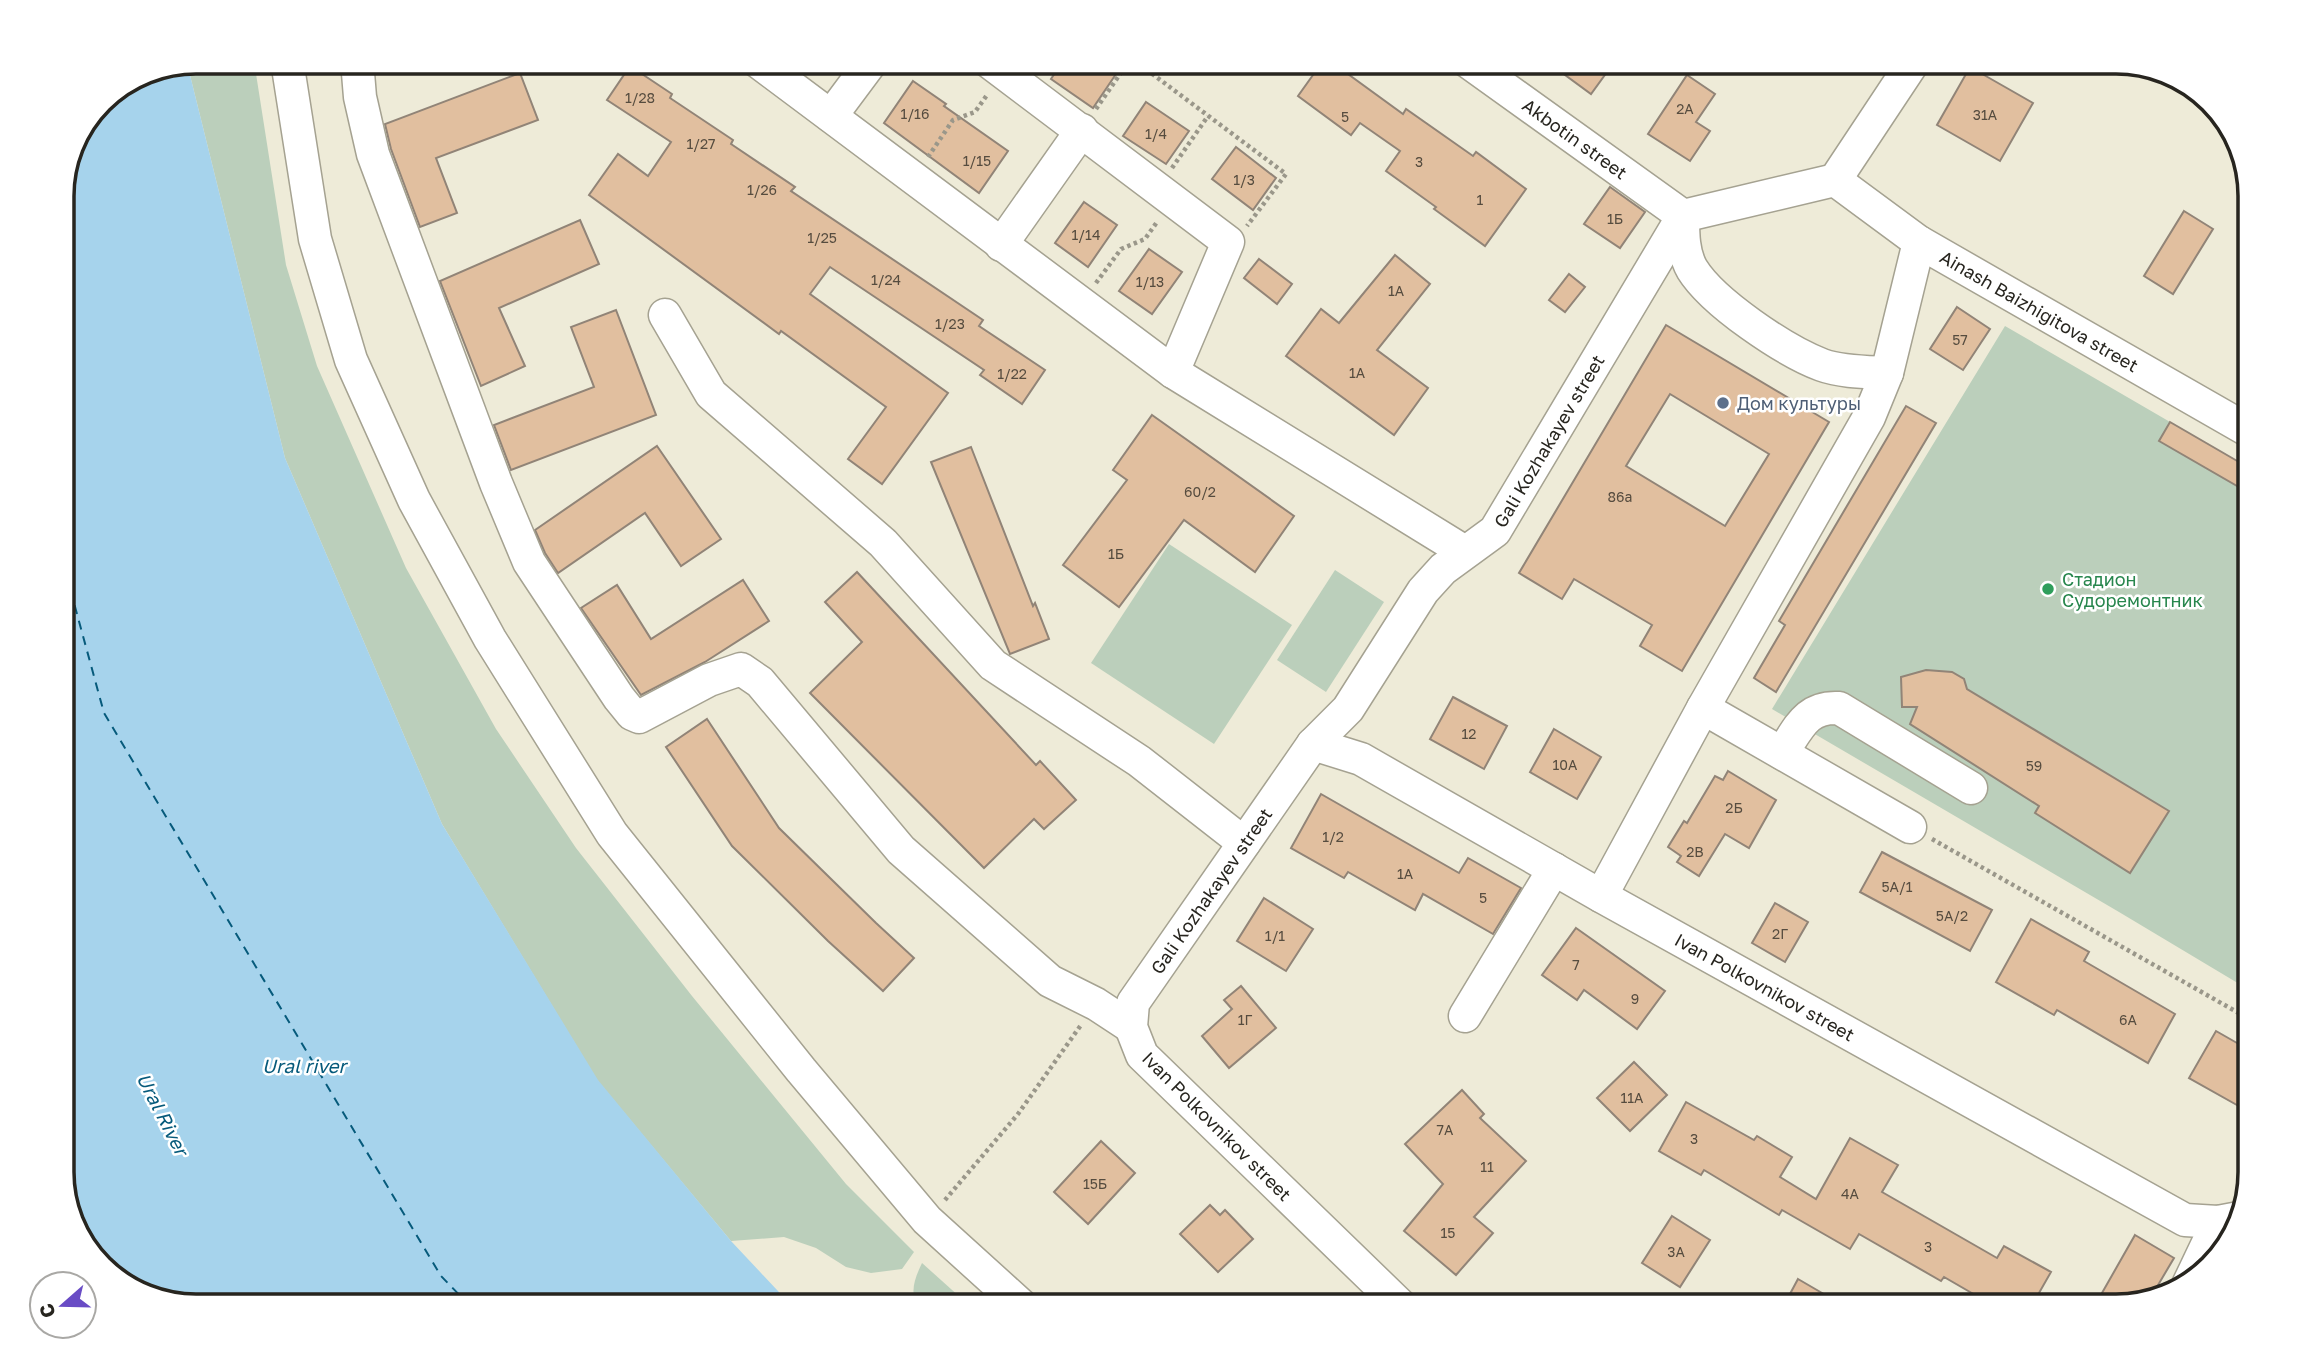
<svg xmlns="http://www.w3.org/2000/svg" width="2312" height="1368" font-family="'Golos Text',sans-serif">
  <rect width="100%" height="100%" fill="#eeebd8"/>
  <g fill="#bbcfbb">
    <path d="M196,61H254L286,265L317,366L406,568L496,729L576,848L692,996L846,1184L914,1252L902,1269L871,1273L846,1267L816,1248L784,1237L731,1241L597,1080L442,824L285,458L187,63Z"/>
    <path d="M2005,326L2251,469V991L2119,912L1772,709Z"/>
    <path d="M1169,544L1292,625L1214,744L1091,663Z"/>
    <path d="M1335,570L1384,602L1326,692L1277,660Z"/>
    <path d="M922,1263L971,1307H918C909,1292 915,1278 922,1263Z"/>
  </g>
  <path fill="#a6d3ec" d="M187,63L285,458L442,824L598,1080L731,1241L793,1307H196L128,1289L79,1240L62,1181V187L101,100L145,71Z"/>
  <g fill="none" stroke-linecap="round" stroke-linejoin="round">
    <path stroke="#065a7b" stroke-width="2" stroke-dasharray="9 7" stroke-linecap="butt" d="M62,559L104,713L441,1276L471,1307"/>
  </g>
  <g fill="#e1bf9f" stroke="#918477" stroke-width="2" fill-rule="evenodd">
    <path d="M1063,61H1097L1116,74L1093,108L1051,79Z"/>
    <path d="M1323,61H1330L1403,114L1406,109L1473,156L1476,152L1526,189L1485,246L1434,209L1436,207L1386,171L1400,151L1360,123L1351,135L1298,96Z"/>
    <path d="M1546,61H1615L1591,94Z"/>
    <path d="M630,66L672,94L670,98L733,140L731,144L795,187L791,191L983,320L979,326L1045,370L1022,404L980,375L984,370L830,267L810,294L948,393L882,484L848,459L886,407L781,331L779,334L589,195L618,154L648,176L671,142L607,100Z"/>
    <path d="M1970,67L2033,103L2000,161L1937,125Z"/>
    <path d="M520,73L538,120L436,158L457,213L420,227L391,149L385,124Z"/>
    <path d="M1687,75L1715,94L1696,122L1710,131L1690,161L1648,134Z"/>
    <path d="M913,81L946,104L944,106L1008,151L979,193L884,123Z"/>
    <path d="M1146,102L1189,131L1166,164L1123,136Z"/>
    <path d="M1236,147L1276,178L1253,210L1212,179Z"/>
    <path d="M1610,187L1645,212L1620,248L1584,224Z"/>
    <path d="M1084,202L1117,225L1088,267L1055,243Z"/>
    <path d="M2184,211L2213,229L2173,294L2144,276Z"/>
    <path d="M580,220L599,264L499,308L525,366L481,386L440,281Z"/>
    <path d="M1149,249L1182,272L1152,314L1119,291Z"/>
    <path d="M1395,255L1430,284L1377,350L1428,388L1394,435L1286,356L1321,309L1339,323Z"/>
    <path d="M1259,259L1292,284L1277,304L1244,278Z"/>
    <path d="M1569,274L1585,287L1565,312L1549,300Z"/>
    <path d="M1957,307L1990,329L1963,370L1930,349Z"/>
    <path d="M616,310L656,415L511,470L494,425L594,387L571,327Z"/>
    <path d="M1666,325L1829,422L1682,671L1640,646L1652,625L1574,579L1562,599L1519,573ZM1670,394L1769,454L1725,526L1626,466Z"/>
    <path d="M1906,406L1936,423L1776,692L1754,678L1785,625L1779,621Z"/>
    <path d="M1152,415L1294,516L1255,572L1184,520L1119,607L1063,565L1127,480L1113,470Z"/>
    <path d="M2170,422L2251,469V494L2159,441Z"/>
    <path d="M657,446L721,539L681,566L645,513L558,573L545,553L535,530Z"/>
    <path d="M971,447L1033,606L1035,603L1049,639L1010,654L931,462Z"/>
    <path d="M857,572L1036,765L1040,761L1076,800L1044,829L1034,819L984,868L810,693L862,642L825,602Z"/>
    <path d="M743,580L769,621L705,662L641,695L581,608L617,585L651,639Z"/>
    <path d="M1926,670L1952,672L1964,679L1967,689L2169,811L2130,873L2035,813L2039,806L1910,724L1917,707H1902L1901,677Z"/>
    <path d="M1453,697L1507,726L1484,769L1430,739Z"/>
    <path d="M707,719L779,828L876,923L914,958L883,991L828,941L732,846L666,747Z"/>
    <path d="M1554,729L1601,757L1577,799L1530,772Z"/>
    <path d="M1728,771L1776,800L1749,848L1725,834L1699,876L1677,862L1681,856L1668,847L1684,821L1687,823L1715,776L1723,780Z"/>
    <path d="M1321,794L1459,873L1468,858L1521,888L1493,934L1423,894L1415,910L1348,872L1344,878L1291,848Z"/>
    <path d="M1882,852L1992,910L1970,951L1860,892Z"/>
    <path d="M1264,898L1313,929L1286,971L1237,941Z"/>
    <path d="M1775,903L1808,922L1785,962L1752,943Z"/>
    <path d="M2031,919L2089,952L2084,961L2175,1014L2148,1063L2057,1010L2054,1015L1996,982Z"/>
    <path d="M1576,928L1665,991L1637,1029L1584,990L1577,1000L1542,975Z"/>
    <path d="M1241,986L1276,1028L1229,1068L1202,1036L1232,1009L1224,1000Z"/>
    <path d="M2216,1031L2251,1051V1097L2244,1109L2189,1078Z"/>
    <path d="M1634,1062L1667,1095L1630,1131L1597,1098Z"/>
    <path d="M1462,1090L1484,1114L1480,1118L1526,1161L1474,1217L1493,1233L1456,1275L1404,1231L1443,1184L1405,1144Z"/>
    <path d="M1686,1102L1754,1140L1757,1136L1792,1157L1780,1177L1816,1199L1850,1138L1898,1165L1882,1192L1997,1258L2004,1246L2051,1272L2031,1307H1996L1944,1277L1941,1281L1859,1234L1850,1249L1782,1210L1779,1215L1704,1170L1701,1175L1659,1151Z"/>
    <path d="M1101,1141L1135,1173L1088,1224L1054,1192Z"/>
    <path d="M1210,1205L1220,1215L1225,1210L1253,1239L1218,1272L1180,1234Z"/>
    <path d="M1672,1216L1710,1240L1680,1287L1642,1263Z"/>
    <path d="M2135,1235L2174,1258L2151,1297L2117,1307H2094Z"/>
    <path d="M1798,1279L1846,1307H1783Z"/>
  </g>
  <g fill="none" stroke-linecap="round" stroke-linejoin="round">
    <g stroke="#a5a291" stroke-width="35">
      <g id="minor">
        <path d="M287,61L315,239L351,360L414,500L490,639L612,834L801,1070L927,1220L1023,1307"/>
        <path d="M357,61L360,97L373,154L496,483L529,562L619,698L632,714L639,717L709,680L741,669L760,682L901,850L1050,981L1096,1004L1131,1027"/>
        <path d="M757,61L1173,372L1465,552"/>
        <path d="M988,61L1228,242L1173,372"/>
        <path id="s1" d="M1467,61L1683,216C1683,234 1683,253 1692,269C1713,303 1785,351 1822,365C1841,372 1867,372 1887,373"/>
        <path d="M831,116L872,61"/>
        <path id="s2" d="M1835,180L1919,242L2251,432"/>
        <path d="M1001,245L1082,130"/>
        <path d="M665,315L711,394L883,543L993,665L1139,761L1244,843"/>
        <path d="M1703,708L1910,827"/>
        <path id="s3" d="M1313,744L1361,759L1601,896L2185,1220L2218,1222L2239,1218"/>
        <path d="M1782,753C1799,728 1806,706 1839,708L1971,788"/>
        <path d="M1601,896L1703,708L1869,417L1887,373L1919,242"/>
        <path d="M1465,1016L1554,869"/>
        <path d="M2188,1285L2218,1222"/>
        <path id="s4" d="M1402,1307L1142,1055L1131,1027L1133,1003L1313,744L1348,709L1423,591L1443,569L1495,531L1683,216L1835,180L1914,61"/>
      </g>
    </g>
    <g stroke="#9a978a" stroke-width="4.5" stroke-dasharray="3.5 3.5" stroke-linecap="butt">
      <path d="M1135,61L1286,174L1247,226"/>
      <path d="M1096,109L1129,61"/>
      <path d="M928,157L953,120L975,112L987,95"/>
      <path d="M1172,168L1208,116"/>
      <path d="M1096,283L1121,249L1145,239L1157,222"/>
      <path d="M1932,839L2251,1020"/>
      <path d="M945,1200L1018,1114L1081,1025"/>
    </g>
    <use href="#minor" stroke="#fff" stroke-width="32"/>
  </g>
  <circle fill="#5c6f8a" stroke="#fff" stroke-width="2.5" cx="1723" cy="403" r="7"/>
  <circle fill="#2e9e5b" stroke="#fff" stroke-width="2.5" cx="2048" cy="589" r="7"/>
  <g text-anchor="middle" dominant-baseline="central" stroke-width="5" stroke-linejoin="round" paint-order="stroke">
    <g font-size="14" fill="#564c3f">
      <text x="640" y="97">1/28</text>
      <text x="1685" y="108">2А</text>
      <text x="915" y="113">1/16</text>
      <text x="1985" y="114">31А</text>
      <text x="1345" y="116">5</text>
      <text x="1156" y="133">1/4</text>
      <text x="701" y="143">1/27</text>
      <text x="977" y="160">1/15</text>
      <text x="1419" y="161">3</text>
      <text x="1244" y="179">1/3</text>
      <text x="762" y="189">1/26</text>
      <text x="1480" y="199">1</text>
      <text x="1615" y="218">1Б</text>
      <text x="1086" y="234">1/14</text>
      <text x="822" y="237">1/25</text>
      <text x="886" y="279">1/24</text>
      <text x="1150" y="281">1/13</text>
      <text x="1396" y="290">1А</text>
      <text x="950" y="323">1/23</text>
      <text x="1960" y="339">57</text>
      <text x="1357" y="372">1А</text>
      <text x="1012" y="373">1/22</text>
      <text x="1200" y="491">60/2</text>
      <text x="1620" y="496">86а</text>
      <text x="1116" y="553">1Б</text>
      <text x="1469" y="733">12</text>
      <text x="1565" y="764">10А</text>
      <text x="2034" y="765">59</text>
      <text x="1734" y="807">2Б</text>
      <text x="1333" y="836">1/2</text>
      <text x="1695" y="851">2В</text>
      <text x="1405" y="873">1А</text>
      <text x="1897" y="886">5А/1</text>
      <text x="1483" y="897">5</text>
      <text x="1952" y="915">5А/2</text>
      <text x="1780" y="933">2Г</text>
      <text x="1275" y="935">1/1</text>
      <text x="1576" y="964">7</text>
      <text x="1635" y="998">9</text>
      <text x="1245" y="1019">1Г</text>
      <text x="2128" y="1019">6А</text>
      <text x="1632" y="1097">11А</text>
      <text x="1445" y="1129">7А</text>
      <text x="1694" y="1138">3</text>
      <text x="1487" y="1166">11</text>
      <text x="1095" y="1183">15Б</text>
      <text x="1850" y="1193">4А</text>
      <text x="1448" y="1232">15</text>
      <text x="1928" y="1246">3</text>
      <text x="1676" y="1251">3А</text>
    </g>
    <g font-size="18" fill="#27251f" stroke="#fff">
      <text stroke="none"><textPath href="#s1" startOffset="133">Akbotin street</textPath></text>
      <text stroke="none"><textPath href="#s2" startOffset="243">Ainash Baizhigitova street</textPath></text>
      <text stroke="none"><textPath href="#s4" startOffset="1120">Gali Kozhakayev street</textPath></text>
      <text stroke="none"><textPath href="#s4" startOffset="553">Gali Kozhakayev street</textPath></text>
      <text stroke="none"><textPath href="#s3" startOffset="514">Ivan Polkovnikov street</textPath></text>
      <text transform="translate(1217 1126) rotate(45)">Ivan Polkovnikov street</text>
    </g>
    <g font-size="18" fill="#4e5e75" stroke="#fff" text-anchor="start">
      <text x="1737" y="403">Дом культуры</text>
    </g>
    <g font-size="18" fill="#27864d" stroke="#fff" text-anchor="start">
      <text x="2062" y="579">Стадион<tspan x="2062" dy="21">Судоремонтник</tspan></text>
    </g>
    <g font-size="19" font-style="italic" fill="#065a7b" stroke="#fff">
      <text x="304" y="1065">Ural river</text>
      <text transform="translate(163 1114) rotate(63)">Ural River</text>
    </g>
  </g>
  <path d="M0 0H2312V1368H0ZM196 74H2116A122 122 0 0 1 2238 196V1172A122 122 0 0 1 2116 1294H196A122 122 0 0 1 74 1172V196A122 122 0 0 1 196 74Z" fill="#fff" fill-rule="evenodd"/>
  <path fill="none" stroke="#27251f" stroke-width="3.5" d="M196 74H2116A122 122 0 0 1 2238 196V1172A122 122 0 0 1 2116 1294H196A122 122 0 0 1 74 1172V196A122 122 0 0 1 196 74Z"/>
  <g transform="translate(63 1305) rotate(250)"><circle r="33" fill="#ffffff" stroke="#a9a8a5" stroke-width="2"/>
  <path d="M0-5L12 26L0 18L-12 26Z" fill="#694cc5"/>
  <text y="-10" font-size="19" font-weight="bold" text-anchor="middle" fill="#27251f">С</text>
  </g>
</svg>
